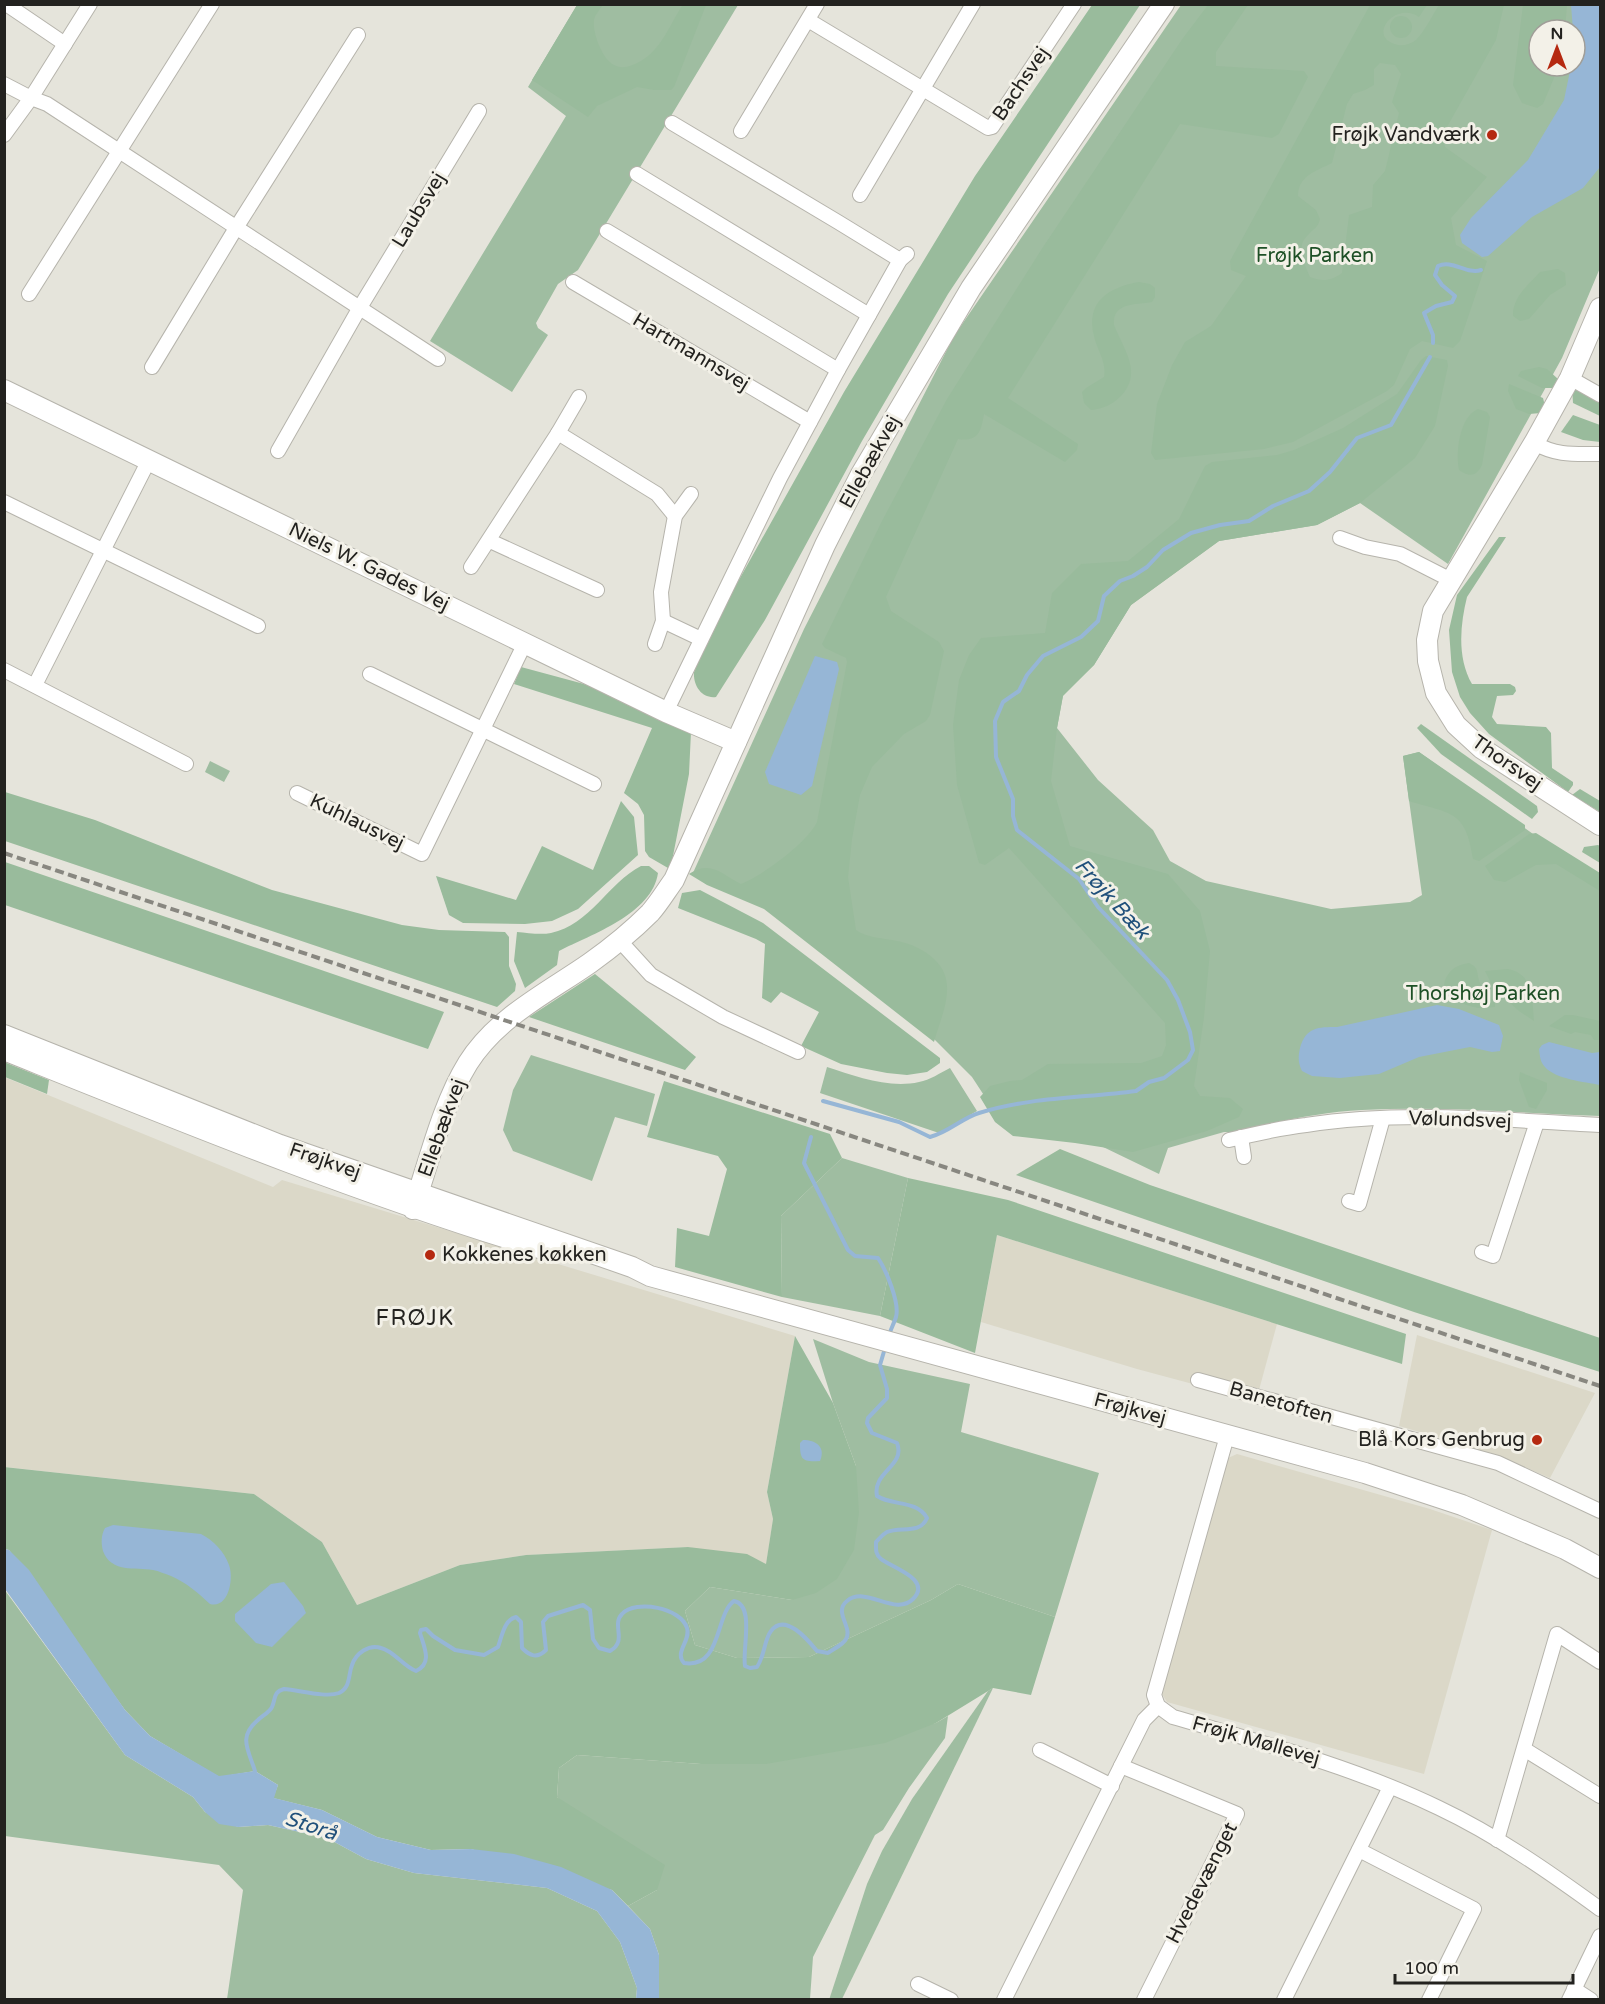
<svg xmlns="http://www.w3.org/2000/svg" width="1605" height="2004" font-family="'Varela Round',sans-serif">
  <rect width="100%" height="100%" fill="#e5e4db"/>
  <g fill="#dbd8c8">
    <path d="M4,1077L273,1187L282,1180L795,1336L767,1492L773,1519L766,1565L688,1547L526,1555L460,1565L357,1605L322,1542L254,1494L5,1467Z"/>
    <path d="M997,1235L1277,1324L1256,1401L1137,1369L981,1322Z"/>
    <path d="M1417,1335L1595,1393L1550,1478L1508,1460L1464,1445L1399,1426Z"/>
    <path d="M1237,1454L1430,1509L1492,1530L1424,1774L1167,1702L1162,1694L1228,1458Z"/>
  </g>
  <g fill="#9fbda1" fill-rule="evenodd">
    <path d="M577,5H738L578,270L558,284L536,323L538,328L548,335L512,392L430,341L566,116L528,87Z"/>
    <path d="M1181,5H1600V268L1562,358L1448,564L1360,503L1317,525L1219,541L1131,605L1094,665L1063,695L1057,728L1098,780L1153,830L1170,861L1206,881L1331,909L1410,902L1422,895L1403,756L1419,752L1554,849L1600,878V1116C1521,1113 1442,1106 1362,1110C1319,1112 1277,1122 1235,1132H1224L1168,1148L1159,1174L1099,1145L1004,1126L972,1077L926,1031L767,907L692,875L804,629L954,336ZM1539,30H1575V66H1539Z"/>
    <path d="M210,761L230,771L224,782L205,772Z"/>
    <path d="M531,1055L655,1094L647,1126L615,1117L592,1181L513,1151L503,1130L513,1090Z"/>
    <path d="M827,1067C855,1076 889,1089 919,1082C930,1080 940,1073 950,1068L977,1111L939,1133L820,1093Z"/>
    <path d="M842,1158L908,1178L880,1316L782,1297L781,1216Z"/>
    <path d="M813,1339L869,1362L970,1384L961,1432L1099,1473L1055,1617L958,1584L931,1600L809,1657L737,1658L695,1645L685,1611L710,1587L792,1600L856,1466L833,1403Z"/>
    <path d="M4,1589L125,1755L193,1797L205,1812L238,1827L268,1825L327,1838L366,1859L414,1873L547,1888L597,1911L620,1942L637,1988L636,1999H227L243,1890L219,1865L5,1836Z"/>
    <path d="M993,1688L842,1999L829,2000L867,1884L882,1851L912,1799L988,1691Z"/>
    <path d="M948,1716L945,1738L909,1788L883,1830L875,1835L813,1957L810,1999H659V1955L650,1929L628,1906L657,1890L557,1797L559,1768L577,1755L701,1764L936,1723Z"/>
  </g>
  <g fill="#99bb9c" fill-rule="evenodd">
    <path d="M577,5H603C600,9 595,15 594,20C593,28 596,37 598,43C608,68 621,74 644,59C663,46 670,24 682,6L685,5H706L674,87L671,90H654L637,87L597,106L588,117L532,80Z"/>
    <path d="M1092,5H1140L948,294L862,441L765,620L716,697C702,699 693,686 694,672L716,621L844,392L975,176Z"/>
    <path d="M1208,5H1248L1216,52V66L1304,71L1308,77L1279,134L1272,138L1180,124L1008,398L1078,444L1077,450L1065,462L984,414C981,432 978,442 958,439L886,597L891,611L939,642L944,651L930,715L926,721L904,734L872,767L860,795L852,839L848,877L856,930C867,938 884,938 897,941C910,943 925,950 934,959C959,982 942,1013 934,1042L764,909L707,885L689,874C711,860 720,873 741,884C763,875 807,843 817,822L847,662L846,658L825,648L822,644L882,521L947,399L1043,247L1183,38Z"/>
    <path d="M1370,5H1427L1419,17C1395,0 1365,38 1398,45C1404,46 1411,44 1416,40C1425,31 1432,16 1439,5H1504L1496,40L1443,134L1445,147L1487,177L1451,218L1456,245L1487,261L1460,341L1453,348L1422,341L1410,349L1394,385L1387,391L1293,442L1264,449L1155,460L1151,453L1157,404L1172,365L1185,342L1211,326L1246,276L1231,270L1230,261ZM1380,63L1395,65L1401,74L1392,102L1399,113L1385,171L1373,185L1372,207L1349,215L1342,273C1331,281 1323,282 1310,277C1304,263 1295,247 1308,235C1314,228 1318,228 1320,219L1316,210L1298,196C1298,176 1316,171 1332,163L1347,104L1353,94L1365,90L1374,85V69Z"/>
    <path d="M1523,5H1567L1565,30H1539V66H1559L1543,104L1537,108L1522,103L1513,85Z"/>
    <circle cx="1401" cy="27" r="11"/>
    <path d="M1558,269L1565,273L1566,285L1550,295L1529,319L1520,321L1513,316C1512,298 1528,285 1540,272Z"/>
    <path d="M1139,282L1150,284L1155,288V297L1152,302C1136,305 1112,302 1114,325C1124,350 1143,373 1121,396C1113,404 1103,409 1091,410L1084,403L1082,392L1086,388L1104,377C1107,362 1097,350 1094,336C1085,301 1110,287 1139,282Z"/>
    <path d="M1426,356L1447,360L1448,366L1435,426L1415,458L1360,503L1317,525L1219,541L1131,605L1094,665L1063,696L1057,728L1051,781L1070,846L1168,874L1200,911L1210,951L1204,1017L1194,1086L1200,1096L1230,1098L1243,1109L1239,1117L1207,1131L1133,1152L1075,1143L1013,1136L995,1122L980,1097L990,1086L1010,1081L1022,1080L1048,1064L1141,1063L1162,1056L1166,1045L1165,1023L1009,848L985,865L979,863L957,785L953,725L959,680L969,655L981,638L1045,633L1052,593L1081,564L1128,561L1179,519L1205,466L1212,462L1277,455L1294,450L1343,428L1397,394L1421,360Z"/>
    <path d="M1539,367L1547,369L1558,379L1554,388H1542L1518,376L1521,371Z"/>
    <path d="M1509,384L1543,398L1545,406L1541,413L1529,414L1516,409L1508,391Z"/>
    <path d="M1572,388H1578L1600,399V416L1573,403Z"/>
    <path d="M1478,409L1487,412L1490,417L1482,465C1476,477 1469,477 1459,470C1455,452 1460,416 1478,409Z"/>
    <path d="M1573,415L1600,425V442L1583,440L1561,432Z"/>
    <path d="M1499,537H1506L1467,597C1460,625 1457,658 1472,684H1510L1515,687L1516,691L1513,695L1497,696L1492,717L1497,724L1546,727L1551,733L1552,768L1573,782V785L1568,792L1489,734L1470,713L1460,697L1452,672L1449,630L1457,595Z"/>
    <path d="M521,667L610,691L691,732L689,774L672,861L668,868L649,857L645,851L644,815L638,804L624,793L652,728L514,684Z"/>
    <path d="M1421,724L1537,806L1538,812L1532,819L1441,754L1417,728Z"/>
    <path d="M1419,752L1525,825V830L1479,861L1473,859C1466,810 1451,814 1409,801L1403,756Z"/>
    <path d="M1580,789L1600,801V812L1572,795Z"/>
    <path d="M5,792L95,820L272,890L402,925L439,930L505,932L509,937V966L516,984L515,991L497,1007L5,841Z"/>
    <path d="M621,801L634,817L638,855L578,909L552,921L525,924L463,923L449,915L436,876L516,900L542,846L593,870Z"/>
    <path d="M1536,833L1600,873V891L1556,864L1536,865L1505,882L1494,880L1485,866L1529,834Z"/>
    <path d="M1598,845L1600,846V863L1582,852L1584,847Z"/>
    <path d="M5,862L444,1012L428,1049L5,905Z"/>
    <path d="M641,866H649L658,873C652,914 592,934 559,951L557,965L525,988L514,961L517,932C528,933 541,935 551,933C590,925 608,883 641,866Z"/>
    <path d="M700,890L763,923L940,1058V1063L927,1072L907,1075L887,1073L841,1064L801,1046L819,1012L781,992L771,1003L762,998L765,944L756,939L678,908L682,893Z"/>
    <path d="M1469,963C1480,968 1476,973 1480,983C1483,990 1491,997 1495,1003V1007C1490,1007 1484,1009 1480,1008C1466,1007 1437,995 1446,978C1451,968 1458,965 1469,963Z"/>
    <path d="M1508,969C1534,974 1532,999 1534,1021L1519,1011L1494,989L1485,971Z"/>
    <path d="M595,974L696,1057L685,1070L529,1017Z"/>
    <path d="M1565,1015H1573L1600,1021V1040H1594L1591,1035L1575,1032L1571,1034L1549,1026Z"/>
    <path d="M4,1062L49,1080L47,1094L5,1077Z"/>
    <path d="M1520,1072L1547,1083V1090L1536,1109L1529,1107L1519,1080Z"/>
    <path d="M664,1081L830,1134L842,1158L781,1216L782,1297L675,1267L677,1228L709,1236L727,1169L718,1156L647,1137Z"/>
    <path d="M1060,1149L1150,1185L1600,1338V1372L1414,1312L1016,1175Z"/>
    <path d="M908,1178L1008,1200L1406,1334L1402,1364L997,1235L975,1353L880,1316Z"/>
    <path d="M795,1336L833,1403L856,1466L859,1512L854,1550L837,1579L816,1593L792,1600L710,1587L685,1611L695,1645L737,1658L809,1657L931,1600L958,1584L1055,1617L1031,1695L993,1688L936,1723L885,1743L766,1764H701L577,1755L559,1768L557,1797L665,1865L657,1890L628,1906L612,1890L471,1849L431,1850L377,1837L322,1810L273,1798L278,1785L255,1771L219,1777L150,1736L125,1710L9,1550L5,1549L4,1467L254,1494L322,1542L357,1605L460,1565L526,1555L688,1547L747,1554L766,1564L773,1519L767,1492Z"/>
  </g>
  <g fill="#96b6d6">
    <path d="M1571,5H1600V167L1583,188L1532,217L1488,256L1482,257L1462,243L1460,235L1471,218L1528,160L1564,100L1571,66H1575V30H1573Z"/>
    <path d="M815,656L837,662L839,669L812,786L801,795L769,784L765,772Z"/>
    <path d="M1437,1005L1459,1009L1499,1025L1503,1036L1500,1051L1492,1052L1470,1047L1419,1057L1379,1074L1340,1078L1312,1076L1302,1071C1298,1063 1298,1057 1300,1048C1306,1027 1318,1027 1337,1027Z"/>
    <path d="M1549,1042L1592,1053L1600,1052V1085C1585,1082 1555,1079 1545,1067C1540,1062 1540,1056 1539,1049L1542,1045Z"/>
    <path d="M803,1440C816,1440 826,1447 820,1461C802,1462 800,1460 800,1443Z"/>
    <path d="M113,1525L201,1534C214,1541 224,1551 229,1565C234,1578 229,1609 210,1604C197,1592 187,1583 171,1576C165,1574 159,1571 153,1570C135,1567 111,1573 103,1551C101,1543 101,1535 105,1528Z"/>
    <path d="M5,1549L9,1550L29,1570L125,1710L150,1736L219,1776L255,1771L278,1785L274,1798L322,1810L377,1837L431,1850L471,1849L514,1854L561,1867L612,1890L650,1929L659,1955V1999H636L637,1988L620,1942L597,1911L547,1888L414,1873L366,1859L327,1838L268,1825L238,1827L219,1824L205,1812L193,1797L125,1755L5,1589Z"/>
    <path d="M284,1582L303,1606L306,1613L272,1647L256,1643L235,1621V1614L271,1584Z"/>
  </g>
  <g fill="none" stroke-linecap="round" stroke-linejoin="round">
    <g stroke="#96b6d6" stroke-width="4">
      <path d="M1433,343V335L1424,313L1436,306L1452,302L1455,296L1442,285L1435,275L1438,266C1452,259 1467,275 1481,270"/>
      <path d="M823,1101L899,1122L930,1137C949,1132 962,1118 979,1113C1030,1097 1084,1098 1136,1091L1149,1082L1164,1078L1188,1060L1193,1050L1190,1032L1178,1000L1167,980L1098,907L1079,879L1017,830L1013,816V799L996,757L995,721L1003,702L1019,691L1027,675L1043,656L1081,637L1098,621L1104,596L1120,581L1133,576L1147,567L1163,550L1191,533L1220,525L1249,521L1273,506L1309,491L1330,472L1357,438L1391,425L1430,357"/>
      <path d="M811,1137L804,1163L848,1250L855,1256L878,1258C886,1270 900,1303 896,1317C894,1323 891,1329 889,1335"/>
      <path d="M253,1775L255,1771C248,1749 238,1737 258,1720C262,1716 270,1712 272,1707C276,1698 273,1692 284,1689C299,1690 326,1698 339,1693C351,1687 348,1675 352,1665C356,1653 369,1644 381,1648C394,1651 403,1666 416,1671C433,1663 424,1647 420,1633L421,1630L426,1629L433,1636L455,1650L484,1655L498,1647C502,1636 504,1620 516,1617L521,1622L522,1648C530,1656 537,1659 546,1650L543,1622L548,1616L583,1605L590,1610L593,1639L599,1648L610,1651C628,1641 611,1625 622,1614C636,1599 681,1608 687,1628C691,1641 674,1652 684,1663C722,1669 715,1614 734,1601C755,1605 742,1649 745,1666L750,1668L757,1667C765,1655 764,1640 771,1631C785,1612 808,1640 817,1651L828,1653C833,1649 843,1645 846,1639C853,1627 833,1612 847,1601C866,1585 895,1617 913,1599C933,1579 890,1567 881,1559C875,1554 876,1549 876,1542C879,1539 883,1534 887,1532C900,1526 920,1535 927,1518C917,1500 892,1506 877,1496C872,1472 906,1466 897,1443L872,1433L867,1423L868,1418L887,1398V1389L880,1365L885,1348"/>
    </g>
    <g stroke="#b6b4ac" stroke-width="16">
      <g id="street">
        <path d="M6,4L65,44"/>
        <path d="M808,20L988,128L992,127L1074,4"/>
        <path d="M4,84L31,98L90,4"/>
        <path d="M672,123L838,222L900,260"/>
        <path d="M741,131L817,4"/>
        <path d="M4,135L31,98L47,104L438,359"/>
        <path d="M637,174L869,315"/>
        <path d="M860,195L973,4"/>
        <path d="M607,231L838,370"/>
        <path d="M573,282L810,422"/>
        <path d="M29,294L212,4"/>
        <path d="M152,367L236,228L358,35"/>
        <path d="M1570,378L1600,395"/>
        <path d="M558,433L657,494L675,516"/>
        <path d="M1534,443C1557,456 1574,454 1600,454"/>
        <path d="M278,451L359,309L479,111"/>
        <path d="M4,502L258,626"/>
        <path d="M1340,538L1365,547L1400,554L1451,580"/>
        <path d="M490,541L597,590"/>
        <path d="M471,567L558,433L579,397"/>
        <path d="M663,621L701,639"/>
        <path d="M655,644L663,621L661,592L675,516L691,494"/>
        <path d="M4,670L186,764"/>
        <path d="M370,674L594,784"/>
        <path d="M35,685L149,460"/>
        <path d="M666,712L780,478L838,370L900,260L907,254"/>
        <path d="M297,793L422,854L525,643"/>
        <path d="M620,941L651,975L723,1017L798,1052"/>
        <path d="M1241,1137L1244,1157"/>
        <path d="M1229,1140C1254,1134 1280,1128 1306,1125C1403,1110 1503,1120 1600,1125"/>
        <path d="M1349,1201L1359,1204L1383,1118"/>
        <path d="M1482,1252L1493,1256L1537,1122"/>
        <path d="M1198,1380L1498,1463L1600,1511"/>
        <path d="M1227,1436L1154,1695L1158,1706L1173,1717C1263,1743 1354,1767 1439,1808C1496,1835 1549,1872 1600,1909"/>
        <path d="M1524,1749L1600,1796"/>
        <path d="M1040,1750L1112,1786"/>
        <path d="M1121,1766L1237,1814L1144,2000"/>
        <path d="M1497,1840L1557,1634L1600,1662"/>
        <path d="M1359,1850L1474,1909L1429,2000"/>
        <path d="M918,1984L951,2000"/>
        <path d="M1574,1989L1591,2000"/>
        <path d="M1004,2000L1144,1720L1158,1706"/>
        <path d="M1284,2000L1390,1787"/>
        <path d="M1569,2000L1600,1936"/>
      </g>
    </g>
    <g stroke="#b6b4ac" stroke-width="22">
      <g id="secondary">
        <path d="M1600,308L1570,378L1534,443L1433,611L1427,640L1428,661L1436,693L1456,725L1481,748L1600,825"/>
        <path d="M4,390L666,712L736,742"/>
        <path d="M4,1035L280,1145L632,1267L650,1276L1365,1473L1462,1505L1565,1549L1600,1568"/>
        <path d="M4,1050C181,1121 357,1193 539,1248"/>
        <path d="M413,1209C429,1162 442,1105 468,1063C497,1017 547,993 590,963C611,948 632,931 650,913C659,903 666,891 674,880L825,545L861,474L971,288L1164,4"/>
      </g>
    </g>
    <use href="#street" stroke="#fff" stroke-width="14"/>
    <use href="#secondary" stroke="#fff" stroke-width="20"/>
    <path stroke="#888780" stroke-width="4" stroke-dasharray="9 4.5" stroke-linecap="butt" d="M4,853L1600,1386"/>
  </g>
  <g fill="#b52910" stroke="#f3f1e8" stroke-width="2">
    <circle cx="1492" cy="135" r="6"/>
    <circle cx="430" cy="1255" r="6"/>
    <circle cx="1537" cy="1440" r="6"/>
  </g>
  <g text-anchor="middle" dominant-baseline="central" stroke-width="6" stroke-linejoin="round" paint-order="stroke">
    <g font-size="20" fill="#23221f" stroke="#f3f1e8">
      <text transform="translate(1021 84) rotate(-56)">Bachsvej</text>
      <text transform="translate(419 210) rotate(-59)">Laubsvej</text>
      <text transform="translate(691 352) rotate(31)">Hartmannsvej</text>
      <text transform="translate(870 462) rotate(-61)">Ellebækvej</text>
      <text transform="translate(369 567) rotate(26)">Niels W. Gades Vej</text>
      <text transform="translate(1507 763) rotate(35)">Thorsvej</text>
      <text transform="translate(357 822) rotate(26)">Kuhlausvej</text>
      <text transform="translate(1460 1120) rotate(2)">Vølundsvej</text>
      <text transform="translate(442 1128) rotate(-70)">Ellebækvej</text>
      <text transform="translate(325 1161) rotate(19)">Frøjkvej</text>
      <text transform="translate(1281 1403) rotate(16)">Banetoften</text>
      <text transform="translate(1130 1409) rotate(15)">Frøjkvej</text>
      <text transform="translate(1256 1741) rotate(16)">Frøjk Møllevej</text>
      <text transform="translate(1202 1883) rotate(-63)">Hvedevænget</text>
    </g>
    <g font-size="20" fill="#23221f" stroke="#f3f1e8" text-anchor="end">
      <text x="1480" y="135">Frøjk Vandværk</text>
      <text x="442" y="1255" text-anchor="start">Kokkenes køkken</text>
      <text x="1525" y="1440">Blå Kors Genbrug</text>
    </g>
    <g font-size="20" fill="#1e5026" stroke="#f3f1e8">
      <text x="1315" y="256">Frøjk Parken</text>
      <text x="1483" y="994">Thorshøj Parken</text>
    </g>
    <g font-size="21" font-style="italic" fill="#21517b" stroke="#f3f1e8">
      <text transform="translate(1112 899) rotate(48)">Frøjk Bæk</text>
      <text transform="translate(311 1826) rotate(18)">Storå</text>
    </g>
    <g font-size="22" letter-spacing="1.5" fill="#23221f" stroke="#f3f1e8">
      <text x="415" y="1318">FRØJK</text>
    </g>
  </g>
  <rect width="1605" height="2004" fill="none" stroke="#23221f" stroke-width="12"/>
  <g transform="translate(1557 48)"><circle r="28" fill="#f3f1e8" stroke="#a09e98" stroke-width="1.5"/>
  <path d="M0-4.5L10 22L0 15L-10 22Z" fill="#b52910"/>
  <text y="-9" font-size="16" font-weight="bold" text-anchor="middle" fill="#23221f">N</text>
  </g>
  <path d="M1395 1974v9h178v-9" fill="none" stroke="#23221f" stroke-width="3"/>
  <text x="1404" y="1974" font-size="18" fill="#23221f" stroke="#f3f1e8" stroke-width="4.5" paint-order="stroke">100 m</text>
</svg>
